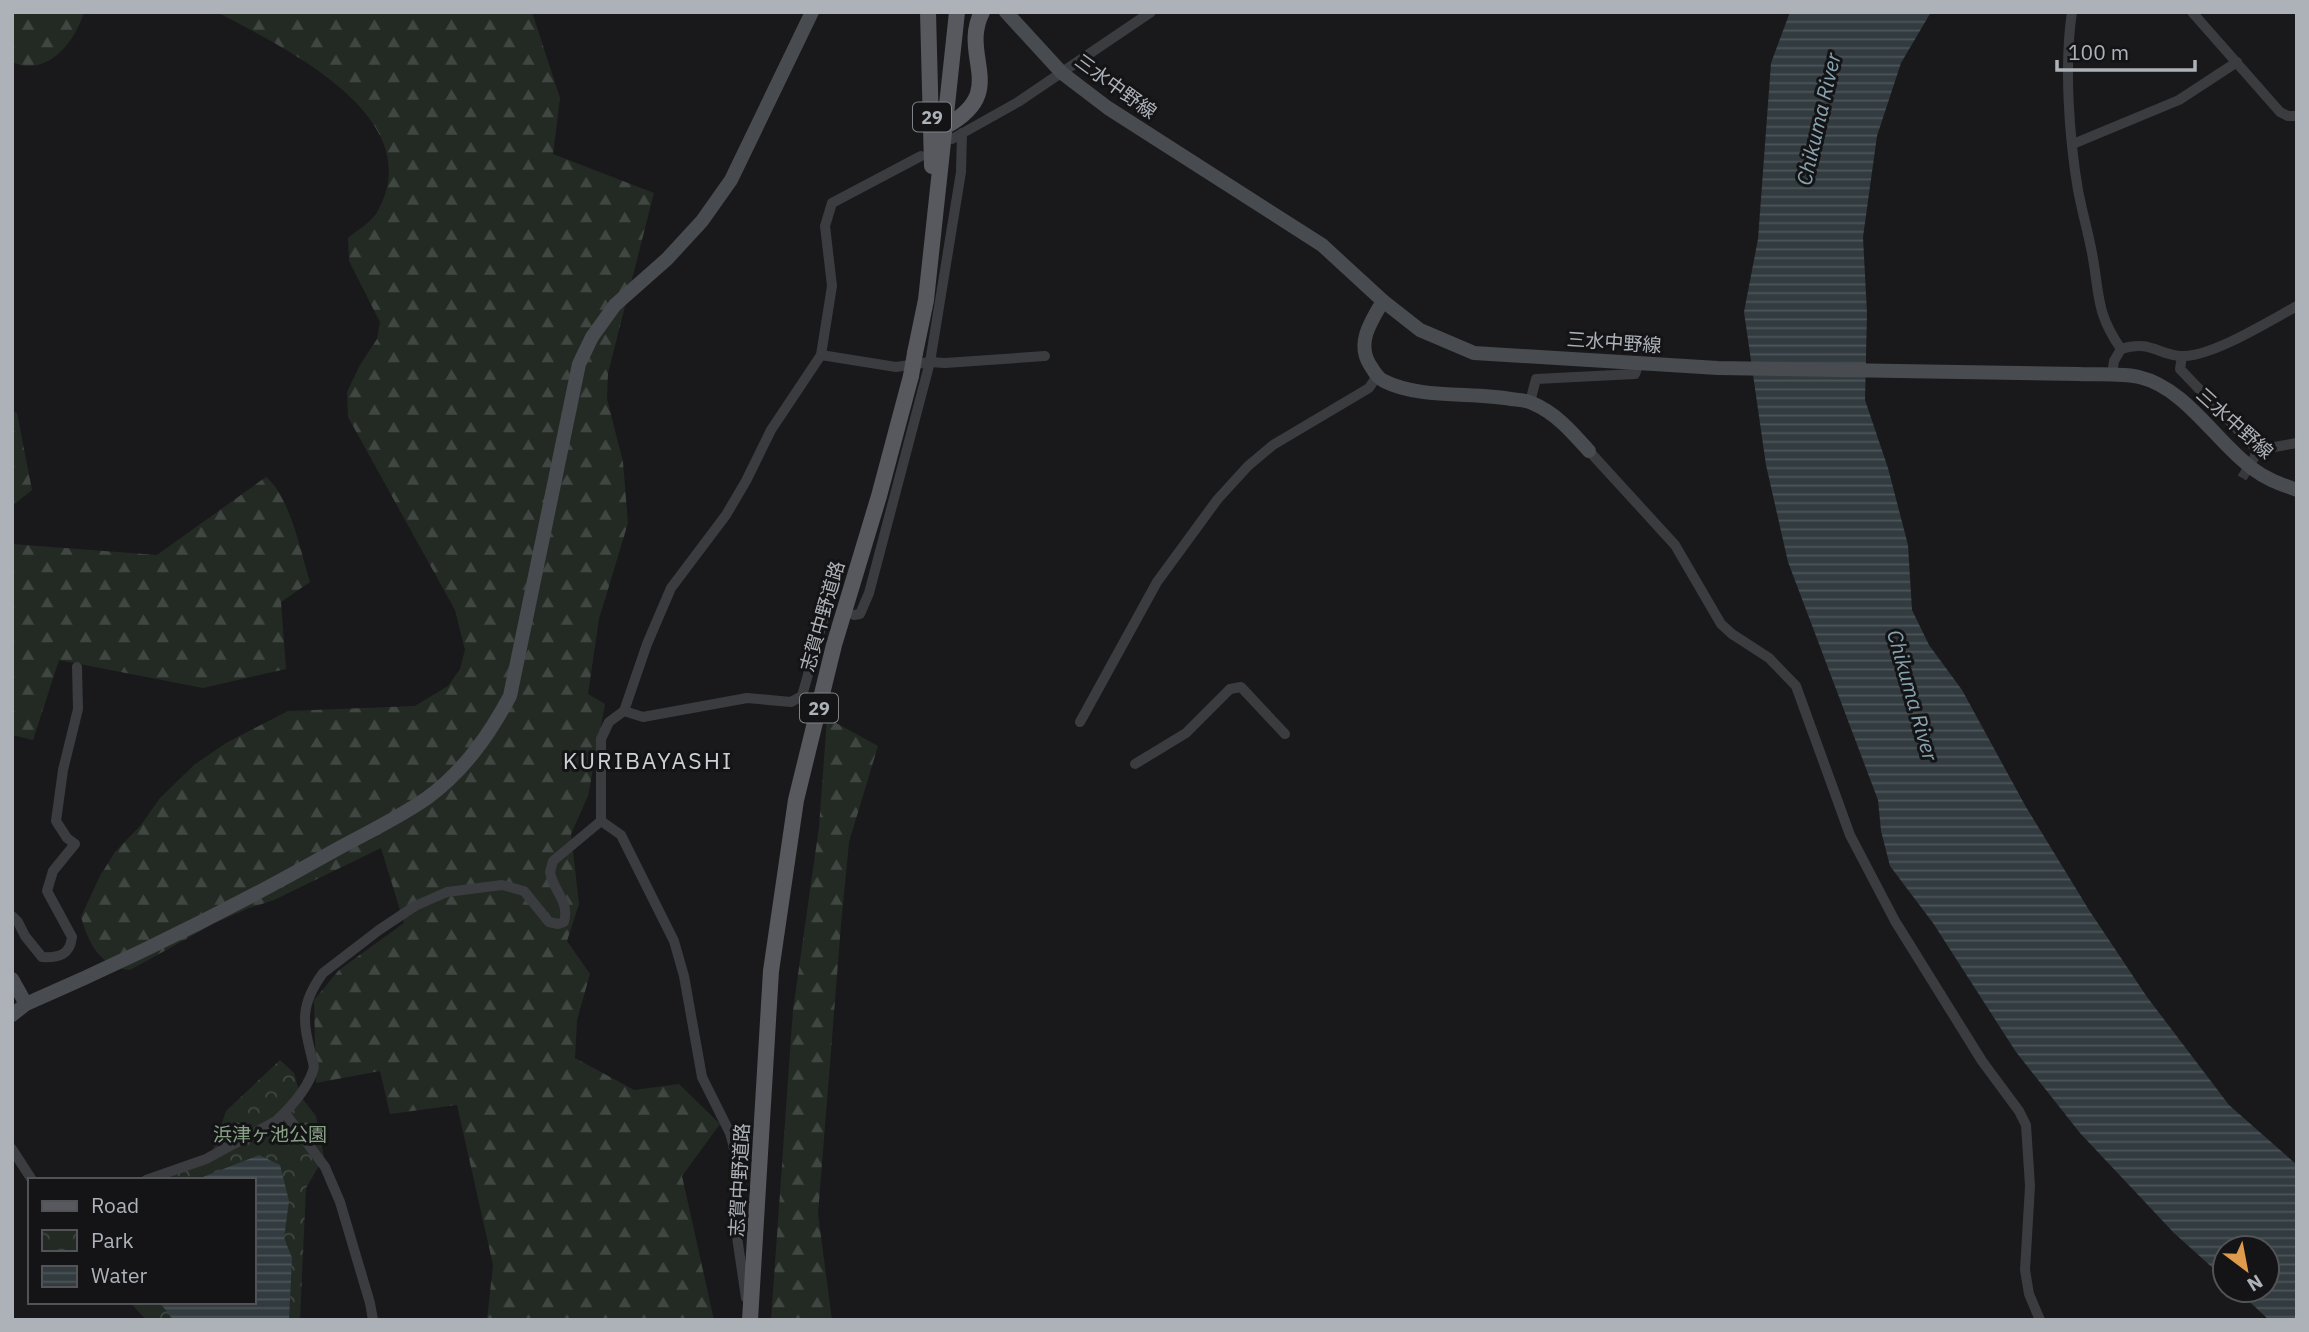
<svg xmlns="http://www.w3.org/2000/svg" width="2309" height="1332" font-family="'IBM Plex Sans','Noto Sans JP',sans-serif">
  <defs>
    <pattern id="forest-firs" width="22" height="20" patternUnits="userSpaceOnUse" patternTransform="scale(1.75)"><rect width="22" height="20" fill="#232a23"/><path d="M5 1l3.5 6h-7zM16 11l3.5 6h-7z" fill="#404641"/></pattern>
    <pattern id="park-crowns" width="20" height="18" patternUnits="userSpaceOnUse" patternTransform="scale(1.75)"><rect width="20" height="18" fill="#232a23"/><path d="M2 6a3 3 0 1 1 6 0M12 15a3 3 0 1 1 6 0" fill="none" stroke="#404641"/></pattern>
    <pattern id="water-rules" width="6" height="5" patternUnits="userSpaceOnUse" patternTransform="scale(1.75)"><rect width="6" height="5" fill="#323b3f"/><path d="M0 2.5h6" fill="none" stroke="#4d5559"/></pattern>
  </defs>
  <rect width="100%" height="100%" fill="#19191b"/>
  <g fill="url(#forest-firs)">
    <path d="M12,12H84C75,42 47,78 12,62Z"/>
    <path d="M217,12H532L560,98L553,154L654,193L608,373L607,399L623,462L628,523L599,619L588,694L605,704L588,796L571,834L579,904L567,941L590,974L577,1020L575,1058L634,1090L679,1084L720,1124L682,1176L714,1320H487L493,1265L457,1105L390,1114L380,1071L316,1083L314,1000L339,970L404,923L381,848L274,900L249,908L215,923L130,970C100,967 89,944 81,917L100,876L115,852L141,825L160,798L194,765L226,743L288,711L415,706L448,686L460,669L465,650L455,610L348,417L347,392L360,365L377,339L380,322L349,261L348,238C356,231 370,223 376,214C434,117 282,47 217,12Z"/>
    <path d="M12,411L17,413L32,490L12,506Z"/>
    <path d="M266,477C290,496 301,553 310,582L281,602L286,669L203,688L59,660L33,740L12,735V544L157,555Z"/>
    <path d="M827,718L878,746L849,842L841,925L818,1214L832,1320H771L793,1010L819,827Z"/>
  </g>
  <path fill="url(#park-crowns)" d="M280,1060L294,1073L301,1097L316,1116L324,1157L306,1188L300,1320H146L130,1302H254V1180H156L209,1161L226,1111Z"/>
  <g fill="url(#water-rules)">
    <path d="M1790,12H1931L1901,63L1877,136L1863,237L1867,313L1865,400L1888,468L1908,545L1912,610L1929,645L1962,690L2026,807L2089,910L2147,997L2229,1105L2297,1165V1320H2269L2237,1290H2267V1248H2225V1279L2174,1233L2080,1133L2016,1052L1933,923L1890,866L1881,831L1878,800L1788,562L1766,465L1744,312L1758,239L1771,63Z"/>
    <path d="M259,1155L280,1165L289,1201L284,1238L292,1258L289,1320H174L159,1302H254V1180H195Z"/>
  </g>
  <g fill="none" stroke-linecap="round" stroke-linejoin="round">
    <path stroke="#37383b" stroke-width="10" stroke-dasharray="10 5" stroke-linecap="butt" d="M2242,478L2253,460"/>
    <g stroke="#3a3c3f" stroke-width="10">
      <path d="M2072,12C2064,64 2069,137 2078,190C2082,211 2088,232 2092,253C2100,295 2095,311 2121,349"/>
      <path d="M2192,12L2280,112L2288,116H2297"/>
      <path d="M952,139L1018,102L1151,12"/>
      <path d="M2073,144L2179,100L2237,62"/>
      <path d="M821,355L896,367L930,362L945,363L1045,356"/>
      <path d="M2182,356L2180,369L2257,450"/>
      <path d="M2112,375L2114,361L2121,349C2152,339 2160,357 2184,356C2215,355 2269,321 2297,306"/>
      <path d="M1530,402L1536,379L1635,374L1639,363"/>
      <path d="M1589,451L1675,545L1721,624L1732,634L1769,658L1796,686L1850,835L1895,921L1982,1061L2019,1111L2026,1125L2030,1186L2025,1270L2029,1294L2040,1320"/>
      <path d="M2254,458L2257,450L2297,443"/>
      <path d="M854,615L860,614L869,593L930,362L961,172L962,133"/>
      <path d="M624,711L643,717L747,698L791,702L802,696L823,621"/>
      <path d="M1080,722L1157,582L1217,500L1248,466L1273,445L1369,388L1377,376"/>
      <path d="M1135,764L1186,733L1230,689L1241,687L1285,734"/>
      <path d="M601,821L621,835L674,941L684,976L702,1077L730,1133L733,1144L738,1174L737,1201L740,1216L737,1237L746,1298"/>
      <path d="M12,916L18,922L25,936L42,957C59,958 70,955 72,937L47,891L53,871L75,844L67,838L56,821L63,770L78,709L77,667"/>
      <path d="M285,1113L325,1167L340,1202L370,1303L373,1320"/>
      <path d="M12,1149L32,1180"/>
      <path d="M146,1180L206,1159L276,1121C291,1107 309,1088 314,1067C305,1027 296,1010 323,973L379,930L415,906L447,892L502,885L524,891L549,922L558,924L564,922C570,901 553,891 550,872L553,861L601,821V739L609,722L624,711L647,644L671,588L726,515L746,481L771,430L821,355L832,286L825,226L832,203L921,156"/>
    </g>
    <g stroke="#484b4f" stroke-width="14">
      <path d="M1006,12L1062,73L1108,108L1322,245L1383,301L1420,330L1474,353L1718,368L2079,374C2099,375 2121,373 2139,377C2186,388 2216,442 2253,469C2266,479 2281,484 2297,490"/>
      <path d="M1383,301C1371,321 1356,343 1370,365C1374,371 1377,378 1384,381C1419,399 1472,392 1511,399C1518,400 1526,400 1532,403C1556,413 1572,432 1589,451"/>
      <path d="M12,979L26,1004"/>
      <path d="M12,1015L26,1004C130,959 231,909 330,853C362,835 397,819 427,798C464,771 489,735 510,696L579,364L592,337L615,305L667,259L702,221L731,180L812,12"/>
    </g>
    <g stroke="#57595e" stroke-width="16">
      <path d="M928,12L932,166"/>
      <path d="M946,126C1010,91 959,57 982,12"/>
      <path d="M915,353L926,300L957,12"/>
      <path d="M750,1320L771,971L796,800L834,645L879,496L911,376"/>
    </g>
    <path stroke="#57595e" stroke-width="16" d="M911,376L915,353"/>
  </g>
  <g text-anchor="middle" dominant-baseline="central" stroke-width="6" stroke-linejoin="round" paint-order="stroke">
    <g fill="#141416" stroke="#7f8388" stroke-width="2">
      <rect x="913" y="102.5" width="38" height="29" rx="5"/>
      <rect x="800" y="693.5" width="38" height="29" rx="5"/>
    </g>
    <g font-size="18" font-weight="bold" fill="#adb2b9">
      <text x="932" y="117">29</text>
      <text x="819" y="708">29</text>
    </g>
    <g font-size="19" fill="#adb2b9" stroke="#141416">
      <text transform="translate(1116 86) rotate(36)">三水中野線</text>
      <text transform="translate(1614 342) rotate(4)">三水中野線</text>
      <text transform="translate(2235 423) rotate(42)">三水中野線</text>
      <text transform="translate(822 616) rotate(-74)">志賀中野道路</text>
      <text transform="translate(739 1180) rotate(-87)">志賀中野道路</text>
    </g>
    <g font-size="19" fill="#88a286" stroke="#141416">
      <text x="270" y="1134">浜津ヶ池公園</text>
    </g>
    <g font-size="21" font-style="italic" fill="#88a3b0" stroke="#141416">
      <text transform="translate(1818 119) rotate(-77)">Chikuma River</text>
      <text transform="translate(1913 695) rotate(74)">Chikuma River</text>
    </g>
    <g font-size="23" letter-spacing="2" fill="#cdd0d5" stroke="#141416">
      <text x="648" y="760">KURIBAYASHI</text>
    </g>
  </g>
  <rect width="2309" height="1332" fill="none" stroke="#adb2b9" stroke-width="28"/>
  <rect x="28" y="1178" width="228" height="126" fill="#141416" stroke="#515357" stroke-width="2"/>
  <rect x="42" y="1201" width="35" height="10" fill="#57595e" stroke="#515357" stroke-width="2"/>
  <text x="91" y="1213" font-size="21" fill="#adb2b9">Road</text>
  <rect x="42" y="1230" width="35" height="21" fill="url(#park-crowns)" stroke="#515357" stroke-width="2"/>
  <text x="91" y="1248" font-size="21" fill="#adb2b9">Park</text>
  <rect x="42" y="1266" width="35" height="21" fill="url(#water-rules)" stroke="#515357" stroke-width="2"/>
  <text x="91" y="1283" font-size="21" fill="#adb2b9">Water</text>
  <g transform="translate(2246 1269) rotate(148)"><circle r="33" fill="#141416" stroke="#515357" stroke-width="2"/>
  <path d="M0-5L12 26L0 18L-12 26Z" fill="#df9a4c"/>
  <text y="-10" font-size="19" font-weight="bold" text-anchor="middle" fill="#adb2b9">N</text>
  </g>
  <path d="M2057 60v10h138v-10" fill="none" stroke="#adb2b9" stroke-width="3.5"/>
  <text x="2068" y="60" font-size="21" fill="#adb2b9" stroke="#141416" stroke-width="5" paint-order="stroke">100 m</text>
</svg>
